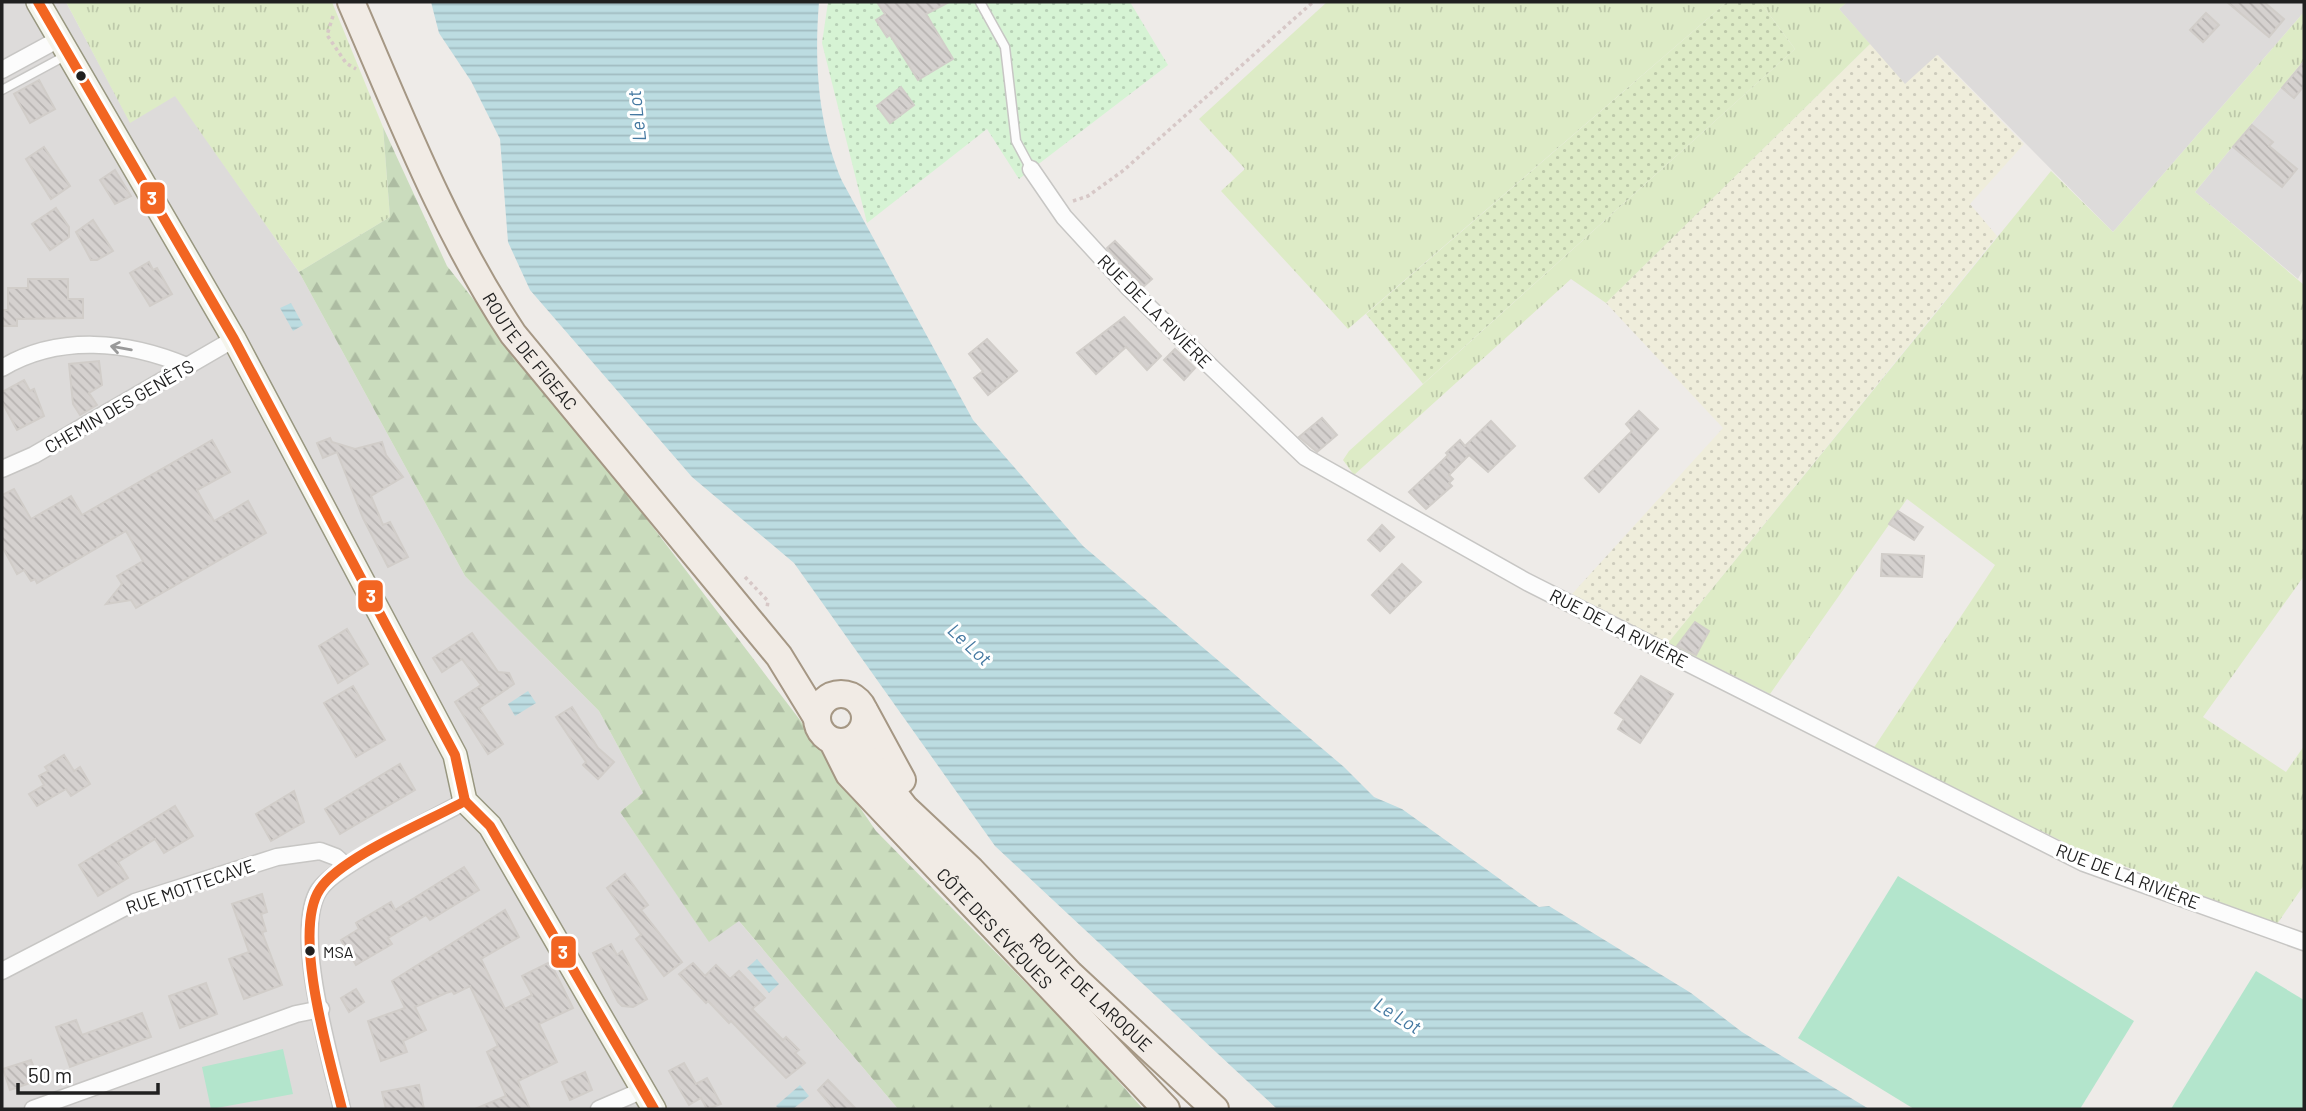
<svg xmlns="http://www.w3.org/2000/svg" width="2306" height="1111" font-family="Barlow,sans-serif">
  <defs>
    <pattern id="farmland-dots" width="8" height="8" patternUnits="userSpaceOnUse" patternTransform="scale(1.75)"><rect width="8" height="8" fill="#efeddb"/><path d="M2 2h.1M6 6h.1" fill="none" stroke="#cdcbbc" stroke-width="1.8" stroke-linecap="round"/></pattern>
    <pattern id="grass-tufts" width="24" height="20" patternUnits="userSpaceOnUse" patternTransform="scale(1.75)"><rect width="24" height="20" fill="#ddebc6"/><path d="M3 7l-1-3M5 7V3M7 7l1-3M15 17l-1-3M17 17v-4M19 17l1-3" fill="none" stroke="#bdc9aa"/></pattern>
    <pattern id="forest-firs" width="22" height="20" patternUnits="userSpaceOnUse" patternTransform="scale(1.75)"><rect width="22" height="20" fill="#cadcbd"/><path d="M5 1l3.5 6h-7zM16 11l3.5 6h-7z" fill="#adbca2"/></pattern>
    <pattern id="park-dots" width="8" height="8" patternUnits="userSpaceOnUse" patternTransform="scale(1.75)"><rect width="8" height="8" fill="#d6f3d4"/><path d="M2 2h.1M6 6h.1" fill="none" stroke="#b7d0b6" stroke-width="1.8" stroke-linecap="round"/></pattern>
    <pattern id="garden-dots" width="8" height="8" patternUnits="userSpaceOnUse" patternTransform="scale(1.75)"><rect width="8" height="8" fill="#ddebc6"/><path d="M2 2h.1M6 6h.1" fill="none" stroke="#bdc9aa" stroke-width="1.8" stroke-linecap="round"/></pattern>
    <pattern id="water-rules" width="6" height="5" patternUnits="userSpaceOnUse" patternTransform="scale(1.75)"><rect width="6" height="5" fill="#bcdce1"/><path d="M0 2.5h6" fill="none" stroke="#a1bcc1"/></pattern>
    <pattern id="building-back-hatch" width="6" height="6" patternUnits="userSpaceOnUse" patternTransform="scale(1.75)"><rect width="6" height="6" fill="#d5d1cf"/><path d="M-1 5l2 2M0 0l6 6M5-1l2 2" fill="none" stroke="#b7b3b1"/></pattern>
  </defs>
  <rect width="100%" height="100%" fill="#eeebe8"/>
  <g fill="#dddbda">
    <path d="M2,2H66L130,122L175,95L299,272L465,576L599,711L643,793L620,812L709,941L738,920L898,1109H2Z"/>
    <path d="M1847,2H2304V12L2113,232L1938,55L1905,85L1839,9Z"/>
    <path d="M2304,60V268L2298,279L2195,192Z"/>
  </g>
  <path fill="url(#farmland-dots)" d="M1870,44L1905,84L1937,55L2024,144L1970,204L1997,236L1668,643L1572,594L1723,428L1606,303Z"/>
  <g fill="url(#grass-tufts)">
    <path d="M66,2H332L383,127L390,217L299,272L175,96L130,123Z"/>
    <path d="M1327,2H1727L1348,329L1221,191L1245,169L1199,119Z"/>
    <path d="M1760,2H1847L1839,9L1870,44L1606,303L1571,279L1354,475L1343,460L1349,451L1795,49Z"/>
    <path d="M2304,12V60L2195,192L2304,285V576L2203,717L2286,772L2304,746V885L2277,924L2074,847L1873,749L1995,565L1907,499L1770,694L1668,643L2051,171L2113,232Z"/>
  </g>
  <path fill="url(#forest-firs)" d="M383,127L447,266L633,501L800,720L876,831L1082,1040L1143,1109H898L739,921L709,942L620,812L643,793L599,711L465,576L299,272L390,217Z"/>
  <path fill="url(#park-dots)" d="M828,2H1130L1168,65L1019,179L987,129L867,223L822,43Z"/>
  <path fill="url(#garden-dots)" d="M1727,2H1760L1795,49L1423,384L1366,314Z"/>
  <g fill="#b3e5cc">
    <path d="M1898,876L2134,1021L2080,1109H1914L1798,1038Z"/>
    <path d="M2256,971L2304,1000V1109H2171Z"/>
    <path d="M283,1049L293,1094L211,1109L202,1067Z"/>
  </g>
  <g fill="url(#water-rules)">
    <path d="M431,2H819C814,63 818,125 842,181L973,420L1083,546L1344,767L1374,797L1402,809L1539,907L1549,906L1691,993L1742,1032L1869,1109H1277L995,846L794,563L692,477L530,290L508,242L500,139L471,81L439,33Z"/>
    <path d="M291,303L303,325L293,331L280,308Z"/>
    <path d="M528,691L536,703L515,716L508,704Z"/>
    <path d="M757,959L779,984L769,993L747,968Z"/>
    <path d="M800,1085L809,1096L793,1109H779L776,1106Z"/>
  </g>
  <g fill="url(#building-back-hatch)" stroke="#d1cdc9" stroke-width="2">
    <path d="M877,2H949L926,14L953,59L918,80L890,35L887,37L876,20L885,14Z"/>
    <path d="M2227,2H2264L2284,19L2269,37Z"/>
    <path d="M2206,13L2219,25L2203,42L2190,30Z"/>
    <path d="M2304,62V86L2294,98L2282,88Z"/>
    <path d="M39,80L55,109L30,123L14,94Z"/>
    <path d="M901,87L914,105L890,123L877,106Z"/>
    <path d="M2252,125L2273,142L2269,146L2297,169L2282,187L2233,147Z"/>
    <path d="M44,147L70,186L51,199L26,159Z"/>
    <path d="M115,170L131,196L115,204L100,180Z"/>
    <path d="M56,208L69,227V237L50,250L32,224Z"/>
    <path d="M93,220L113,251L97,260H91L76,232Z"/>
    <path d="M1115,241L1152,279L1143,287L1107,248Z"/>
    <path d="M149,262L153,270L157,268L172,294L150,306L130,273Z"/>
    <path d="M28,279H68V299H83V318L17,319V326H2V310H8V288H28Z"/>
    <path d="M1124,317L1161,356L1147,370L1126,347L1096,374L1077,353Z"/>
    <path d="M987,339L1017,371L988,395L974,378L983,371L969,354Z"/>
    <path d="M1175,349L1195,368L1184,380L1164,360Z"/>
    <path d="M99,361L102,385L89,393L97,405L80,415L73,404L69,364Z"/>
    <path d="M24,380L30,391L34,389L44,416L17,430L2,402V392Z"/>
    <path d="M1639,411L1658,429L1599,492L1585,478L1632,431L1626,424Z"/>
    <path d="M1322,418L1337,435L1317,452L1299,437Z"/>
    <path d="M1491,421L1515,446L1488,472L1469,455L1449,475L1453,479L1449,483L1452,486L1426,509L1409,492L1442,461L1448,455L1446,453L1460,440L1465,446Z"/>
    <path d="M330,438L332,442L355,449L382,442L386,455L403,477L371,496L383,525L390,522L408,557L388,567L363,518L337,452L323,458L317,443Z"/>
    <path d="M212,440L230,472L197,490L214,521L248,501L266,533L136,608L131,600L106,604L122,584L117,576L143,561L126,531L37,583L35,579L31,581L24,570L17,574L2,546V495L14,489L31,519L71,496L82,515Z"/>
    <path d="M1898,511L1923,527L1914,540L1889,524Z"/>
    <path d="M1382,525L1394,537L1380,551L1368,540Z"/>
    <path d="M1882,554L1924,556L1922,577L1881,576Z"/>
    <path d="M1402,564L1421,582L1390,613L1372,595Z"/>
    <path d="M1695,622L1709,631L1696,655L1677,646Z"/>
    <path d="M347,629L368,664L338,683L319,646Z"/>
    <path d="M472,633L498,672L509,673L514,684L479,708L503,744L488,754L455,702L481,685L462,659L442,672L433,658Z"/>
    <path d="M1641,676L1673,694L1640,743L1618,729L1624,719L1615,713Z"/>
    <path d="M353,686L385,740L356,757L324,703Z"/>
    <path d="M572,707L598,748L614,762L598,779L583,765L586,762L556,717Z"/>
    <path d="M64,755L74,771L80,767L90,784L71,796L66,789L37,806L29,794L44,785L39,776L48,771L45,767Z"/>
    <path d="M400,764L415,790L340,834L325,809Z"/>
    <path d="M294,791L304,822L271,841L256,814Z"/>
    <path d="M175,806L193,836L164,853L155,839L118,862L128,878L98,896L79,865Z"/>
    <path d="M464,867L479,890L430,920L426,915L388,938L392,944L356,965L341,940L359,929L356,923L391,902L395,910Z"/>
    <path d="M625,874L648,905L641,910L682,962L664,976L636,939L641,935L607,888Z"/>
    <path d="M262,894L267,912L261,914L266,931L262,932L282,985L244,999L229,959L249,952L232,904Z"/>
    <path d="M505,910L519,937L481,959L505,1009L532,995L522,976L550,962L573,1008L539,1024L557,1062L518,1081L530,1109H475L506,1096L487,1052L498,1046L470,986L454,994L452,991L446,993L415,1007L426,1030L403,1041L407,1052L381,1061L368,1021L405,1008L392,981Z"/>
    <path d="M611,944L617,955L622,951L647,999L633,1007L622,1006L618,1002L593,953Z"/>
    <path d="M693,963L705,976L716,965L730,979L739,971L765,998L752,1009L783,1040L786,1037L799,1050L795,1053L805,1063L786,1078L731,1021L729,1023L708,1001L706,1003L679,974Z"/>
    <path d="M206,983L217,1014L180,1028L169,996Z"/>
    <path d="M356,989L364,1002L349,1012L341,998Z"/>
    <path d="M142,1013L151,1037L70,1067L56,1027L76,1020L82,1035Z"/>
    <path d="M31,1060L39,1080L10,1090L3,1069Z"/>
    <path d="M684,1063L696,1084L707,1078L721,1104L707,1109L701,1098L689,1105L669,1071Z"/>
    <path d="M585,1072L592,1090L570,1100L562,1082Z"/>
    <path d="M828,1080L856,1109H834L818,1090Z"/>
    <path d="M419,1085L424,1109H386L382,1092Z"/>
  </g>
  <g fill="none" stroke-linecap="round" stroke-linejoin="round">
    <g stroke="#c7c6c4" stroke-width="11">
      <g id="lane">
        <path d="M980,2L1005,47L1016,141L1031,169"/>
        <path d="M2,90L65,56"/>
      </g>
    </g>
    <g stroke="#c7c6c4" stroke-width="19">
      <g id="street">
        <path d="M2,70L59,39"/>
        <path d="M1031,169L1064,217L1130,289L1305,457L1527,582L2084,863L2304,942"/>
        <path d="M2,368C59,334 128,341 187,366"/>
        <path d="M2,469L34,455L234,339"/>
        <path d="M2,971L135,902L277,857L320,851L336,857L345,865"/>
        <path d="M33,1109L296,1014L321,1009"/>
        <path d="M342,1109C331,1059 292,932 319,890C337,863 433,820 465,801"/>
        <path d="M599,1109L643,1090"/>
      </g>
    </g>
    <g stroke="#989780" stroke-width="26">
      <path id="secondary" d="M38,2L234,339L455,755L465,801L490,826L654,1109"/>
    </g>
    <g stroke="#a59784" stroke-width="30">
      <g id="primary">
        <path id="s1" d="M351,2C400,115 445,232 513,334L779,656L817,718"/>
        <circle cx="841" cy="718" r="24"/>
        <path d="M865,712L902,780"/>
        <path id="s2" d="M852,740L905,808L971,870L1070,974L1215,1109"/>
        <path id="s3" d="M833,742L849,774L1166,1109"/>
      </g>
    </g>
    <g stroke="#d7c8c7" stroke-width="3.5" stroke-dasharray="3.5 3.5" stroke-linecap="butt">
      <path d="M333,16L327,35L346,63L356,69"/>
      <path d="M1073,201L1088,196L1124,170L1313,2"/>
      <path d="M745,577L768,601L767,608"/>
    </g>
    <use href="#lane" stroke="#fcfcfc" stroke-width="8"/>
    <use href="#street" stroke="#fcfcfc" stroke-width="16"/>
    <use href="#secondary" stroke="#f4f4eb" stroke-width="23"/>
    <use href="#primary" stroke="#f1ebe5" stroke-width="26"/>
    <g stroke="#fff" stroke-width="16">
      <g id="bus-1">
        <path d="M38,2L234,339L455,755L465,801"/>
        <path d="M465,801L490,826L654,1109"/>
        <path d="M342,1109C330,1060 291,932 320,889C341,857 429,821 465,801"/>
      </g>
    </g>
    <use href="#bus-1" stroke="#f26522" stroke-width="10"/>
  </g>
  <defs><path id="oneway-shaft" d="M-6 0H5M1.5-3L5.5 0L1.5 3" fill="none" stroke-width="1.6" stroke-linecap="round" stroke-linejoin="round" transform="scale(1.75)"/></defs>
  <use stroke="#999" href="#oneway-shaft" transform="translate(121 348) rotate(-170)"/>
  <g fill="#202020" stroke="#fff" stroke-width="2.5">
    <circle cx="81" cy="76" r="6"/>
    <circle cx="310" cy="951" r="6"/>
  </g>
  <g text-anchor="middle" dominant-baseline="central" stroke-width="6" stroke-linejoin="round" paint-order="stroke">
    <g font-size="16" fill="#202020" stroke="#fff" text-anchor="start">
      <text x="323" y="951">MSA</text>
    </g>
    <g font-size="18" fill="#202020" stroke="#fff">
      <text transform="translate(1155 311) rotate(45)">RUE DE LA RIVIÈRE</text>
      <text stroke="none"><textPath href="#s1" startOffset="394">ROUTE DE FIGEAC</textPath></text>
      <text transform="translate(119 406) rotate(-30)">CHEMIN DES GENÊTS</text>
      <text transform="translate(1619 628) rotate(27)">RUE DE LA RIVIÈRE</text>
      <text transform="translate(2128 876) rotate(21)">RUE DE LA RIVIÈRE</text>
      <text transform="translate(190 886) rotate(-19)">RUE MOTTECAVE</text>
      <text stroke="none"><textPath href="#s3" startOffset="248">CÔTE DES ÉVÊQUES</textPath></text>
      <text stroke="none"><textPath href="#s2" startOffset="348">ROUTE DE LAROQUE</textPath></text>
    </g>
    <g font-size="19" font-style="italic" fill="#4478a1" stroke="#fff">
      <text transform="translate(636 116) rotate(-96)">Le Lot</text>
      <text transform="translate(970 644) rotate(43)">Le Lot</text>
      <text transform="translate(1398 1015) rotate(32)">Le Lot</text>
    </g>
  </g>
  <g stroke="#fff" stroke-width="2.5">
    <rect x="139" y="181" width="27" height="34" rx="7" fill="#f26522"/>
    <rect x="357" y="579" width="27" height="34" rx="7" fill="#f26522"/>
    <rect x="550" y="935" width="27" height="34" rx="7" fill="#f26522"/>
  </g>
  <g font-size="19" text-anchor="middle" font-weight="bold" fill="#fff">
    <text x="152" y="205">3</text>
    <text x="371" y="603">3</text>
    <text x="563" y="959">3</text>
  </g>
  <rect width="2306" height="1111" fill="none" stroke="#202020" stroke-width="7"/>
  <path d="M18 1083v10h140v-10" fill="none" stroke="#202020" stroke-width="3.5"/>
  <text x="28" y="1083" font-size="21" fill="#202020" stroke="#ffffff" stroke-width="5" paint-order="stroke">50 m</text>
</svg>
